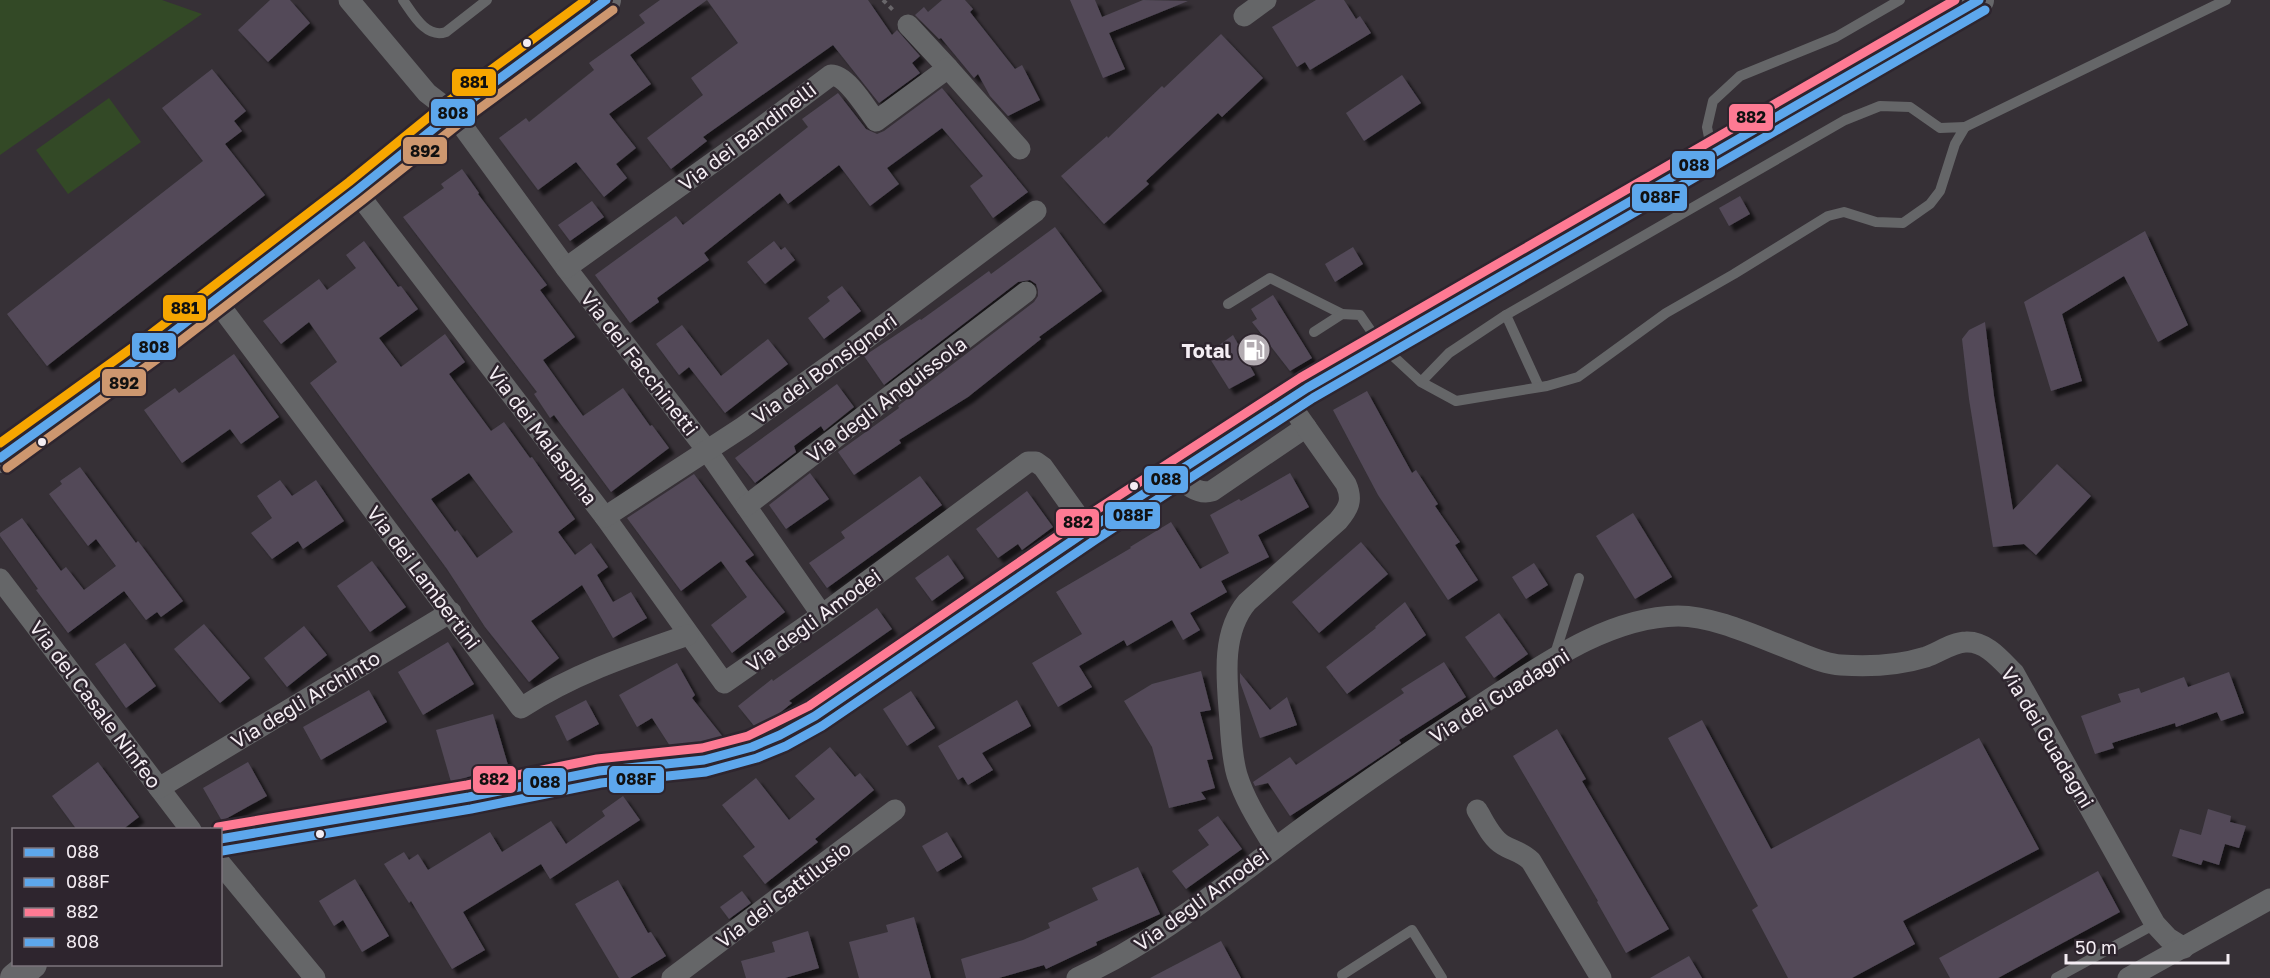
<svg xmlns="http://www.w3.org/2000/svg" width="2270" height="978" font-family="'Golos Text',sans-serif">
  <defs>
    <filter id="shadow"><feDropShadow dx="5.5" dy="5.5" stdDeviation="1.5" flood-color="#0009"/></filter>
  </defs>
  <rect width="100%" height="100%" fill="#363036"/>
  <g fill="#334926">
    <path d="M0,0H162L202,14L0,155Z"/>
    <path d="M109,98L141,142L68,194L36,150Z"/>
  </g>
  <g fill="#524a58" fill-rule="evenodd" filter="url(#shadow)">
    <path d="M270,0H290L310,23L268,62L238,30Z"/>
    <path d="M660,0H868L892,35L897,30L920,56L912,63L920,73L879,103L833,45L703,137L707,141L671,169L647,138L703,95L691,78L738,43L707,0L630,55L651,84L609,114L636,148L616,164L627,178L604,197L576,162L538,190L499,138L526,118L529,122L594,70L589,63L645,23L639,15Z"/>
    <path d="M942,0H965L973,9L970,12L1015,69L1022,65L1040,100L1008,116L990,96L978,74L974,78L941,38L939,39L915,15L924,7L928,12Z"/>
    <path d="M1070,0H1095L1102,17L1143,0L1188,1L1109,33L1125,69L1103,78Z"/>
    <path d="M1316,0H1344L1356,19L1360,16L1371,33L1310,70L1305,62L1297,67L1272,27Z"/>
    <path d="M1221,34L1263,78L1222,117L1218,113L1146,181L1149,184L1104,224L1061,176L1107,136L1108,138L1162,86L1164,88Z"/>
    <path d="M212,69L246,111L234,121L242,131L225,144L265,195L47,366L7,314L203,161L162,108Z"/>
    <path d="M1402,75L1421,103L1364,141L1346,113Z"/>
    <path d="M942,88L1028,192L993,218L970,186L983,176L942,128L887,168L899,184L870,206L839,165L788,204L780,193L704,253L709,260L657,298L659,302L630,323L595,275L676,216L683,225L808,127L802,119L838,93L866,129L877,134L884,131Z"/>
    <path d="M462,169L479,193L478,194L547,285L540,290L575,337L543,360L583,416L623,388L650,426L652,425L669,448L611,492L554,415L550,418L534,394L537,392L403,217L444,188L441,184Z"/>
    <path d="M1740,196L1750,214L1729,226L1719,208Z"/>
    <path d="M592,201L604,217L570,241L558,225Z"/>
    <path d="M1055,227L1102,291L1039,337L1041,339L968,397L899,440L901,443L854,475L838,452L899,408L898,406L1034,302L1038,296V290L1036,284L1030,280L1018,282L884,385L864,356L920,319L921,320L989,271L991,274Z"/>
    <path d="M2145,231L2188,325L2158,342L2124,276L2062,314L2082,381L2051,391L2024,302Z"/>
    <path d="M364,241L398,287L401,286L418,309L379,338L401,367L445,334L465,362L449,374L491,431L504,422L530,458L532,457L575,519L558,532L575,555L591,543L608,567L597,575L613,602L631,592L647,618L613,638L582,585L531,621L559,658L529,682L485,627L447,569L310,383L337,362L309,322L281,344L263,321L319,279L327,290L356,268L346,255ZM469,473L513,532L477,558L457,530L455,532L431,499Z"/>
    <path d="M774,241L781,250L785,247L795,260L765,284L747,262Z"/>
    <path d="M1353,247L1363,264L1335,282L1325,264Z"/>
    <path d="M842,286L861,311L824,339L808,318L830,301L827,297Z"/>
    <path d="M1273,295L1312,358L1290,371L1252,322L1257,319L1251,309Z"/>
    <path d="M1985,322L1994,396L2013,510L2057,464L2091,496L2036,555L2024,544L1993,547L1969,399L1962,339L1969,330Z"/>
    <path d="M682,325L721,376L768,339L788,364L725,413L689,367L679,375L656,344Z"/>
    <path d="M1233,335L1255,375L1229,389L1207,354Z"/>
    <path d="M234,354L279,417L241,444L230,429L182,463L144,410L175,388L179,393Z"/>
    <path d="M837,384L854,407L824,431L821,426L794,446L796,452L755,483L735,458Z"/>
    <path d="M1367,391L1412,473L1416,470L1438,504L1435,506L1460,542L1455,545L1478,580L1448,600L1378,495L1333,410Z"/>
    <path d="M80,467L136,543L138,541L183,601L161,617L157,612L146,620L124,591L68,633L36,590L38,589L0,536V533L22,518L61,571L66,567L84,590L116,566L96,539L88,546L49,494L62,484L60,481Z"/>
    <path d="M810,473L829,499L786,529L769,505Z"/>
    <path d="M1290,473L1309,507L1258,535L1269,557L1221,581L1227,592L1190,613L1200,630L1183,640L1172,620L1127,646L1124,640L1079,666L1092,687L1058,707L1032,663L1082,634L1056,592L1131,548L1130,547L1171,522L1200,569L1229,553L1210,515L1239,499L1241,501Z"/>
    <path d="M694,474L754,555L745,561L785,612L732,653L711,625L747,597L721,561L681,591L627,518Z"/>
    <path d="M920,476L942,505L827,588L809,563L845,538L841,532Z"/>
    <path d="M280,480L292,496L316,480L344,521L303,549L298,541L272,559L251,533L272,518L257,496Z"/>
    <path d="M1027,491L1053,527L1022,550L1018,544L998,558L976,529Z"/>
    <path d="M1633,513L1672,577L1635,599L1596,536Z"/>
    <path d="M1361,542L1388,574L1319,633L1292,602Z"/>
    <path d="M948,555L964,578L932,601L915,578Z"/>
    <path d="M372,561L406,607L370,632L337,586Z"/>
    <path d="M1534,563L1548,585L1526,599L1512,577Z"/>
    <path d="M1405,602L1426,635L1347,694L1326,667L1376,628L1375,627Z"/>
    <path d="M877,608L892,629L789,701L792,703L771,720L755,727L738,706L772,679L773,681Z"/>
    <path d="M1499,613L1528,654L1494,678L1465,637Z"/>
    <path d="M204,624L250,678L220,703L174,649Z"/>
    <path d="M304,626L327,655L287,687L264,658Z"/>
    <path d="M448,642L474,684L423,715L398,672Z"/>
    <path d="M125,643L156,686L126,708L95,664Z"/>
    <path d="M1444,662L1466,697L1399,740L1401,743L1352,776L1290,816L1268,783L1255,786L1253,782L1290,757L1296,765L1404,693L1401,689Z"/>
    <path d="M677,663L695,695L692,698L723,737L701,743L670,746L652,718L637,727L619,695Z"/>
    <path d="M1201,671L1211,710L1200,712L1213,759L1207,760L1215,788L1201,792L1206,799L1169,808L1152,747L1124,701L1152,684Z"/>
    <path d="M2229,672L2244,713L2221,721L2217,712L2176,727L2175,723L2112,743L2114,748L2095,754L2081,716L2121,702L2118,694L2139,688L2141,693L2184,677L2188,687Z"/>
    <path d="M1240,673L1270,710L1287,697L1297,725L1260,738L1240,682Z"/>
    <path d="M369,690L387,722L321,760L303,727Z"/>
    <path d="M911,691L935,728L907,746L883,709Z"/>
    <path d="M586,700L599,724L567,741L555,716Z"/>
    <path d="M1017,700L1031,726L982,753L993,770L968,785L963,777L958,780L938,746Z"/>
    <path d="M493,714L508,765L451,782L436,730Z"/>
    <path d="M1702,720L1771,849L1979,738L2039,849L1903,921L1915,944L1852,978H1788L1752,910L1758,906L1668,738Z"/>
    <path d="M1557,729L1586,779L1582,781L1669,929L1626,953L1597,902L1598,901L1513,756Z"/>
    <path d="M830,747L855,777L860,773L874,790L815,839L818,842L765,884L743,856L755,847L722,805L756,778L789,820L815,799L795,776Z"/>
    <path d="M98,762L139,817L122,830H77L52,796Z"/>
    <path d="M248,762L267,796L222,821L203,788Z"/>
    <path d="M623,796L640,820L550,879L541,864L463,912L485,950L452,969L411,901L409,903L384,864L404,852L409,860L418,854L428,870L490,832L502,852L551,821L566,844L605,816L602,811Z"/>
    <path d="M2208,809L2231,816L2230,822L2246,826L2239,848L2225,844L2219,865L2203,860L2201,865L2172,856L2180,829L2201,835Z"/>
    <path d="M1218,816L1242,849L1186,889L1172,871L1209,845L1198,830Z"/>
    <path d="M947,832L962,857L937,872L922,846Z"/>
    <path d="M1138,867L1160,914L1096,942L1097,945L1046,969L1044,965L999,978H966L961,959L1023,940L1050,928L1048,923L1098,900L1092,888Z"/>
    <path d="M2098,871L2120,912L1998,978H1950L1939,958Z"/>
    <path d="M355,879L389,936L362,952L343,920L334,926L319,901Z"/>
    <path d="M618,880L648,933L651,932L666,956L630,978H619L575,904Z"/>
    <path d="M742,891L751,903L729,919L720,907Z"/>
    <path d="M914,917L931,978H859L849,942L888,932L886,925Z"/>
    <path d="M808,931L819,968L785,978H746L741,961L775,952L772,942Z"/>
    <path d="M1221,941L1241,978H1150Z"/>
    <path d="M1689,956L1702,978H1650Z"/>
  </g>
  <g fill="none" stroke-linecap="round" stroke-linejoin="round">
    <path stroke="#69666a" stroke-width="4" stroke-dasharray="4.5 4.5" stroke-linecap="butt" d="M883,0L894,11"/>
    <g stroke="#656668" stroke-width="10">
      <path d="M403,0C413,14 426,39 446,32L487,0"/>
      <path d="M1965,127L2226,0"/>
      <path d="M1712,153L1707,127L1713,101L1740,76L1836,37L1900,0"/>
      <path d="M1228,304L1270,278L1342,314"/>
      <path d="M1506,315L1539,387"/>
      <path d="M1314,332L1342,314L1360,315L1380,344L1421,382L1456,401L1547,386L1578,377L1666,313L1734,274L1828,216L1844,212L1876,222L1903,223L1930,204L1940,191L1955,144L1965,127L1940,128L1910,107L1880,106L1845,120L1506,315L1449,353L1421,382"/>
      <path d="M1554,657L1579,578"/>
      <path d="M1342,975L1412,930L1442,978"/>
      <path d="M2056,978L2155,924"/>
    </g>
    <g stroke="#656668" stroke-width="21">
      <path d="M349,0L427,93L453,113L566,268L706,449L822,615"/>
      <path d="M1244,16L1266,0"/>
      <path d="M908,25L948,68"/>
      <path d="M356,191L605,517L724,683L822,615L1028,462H1036L1043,467L1088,530"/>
      <path d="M566,268L754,133L831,75C847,75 866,108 876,121L948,68L1020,149"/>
      <path d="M215,299L521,708C573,674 630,655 688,635"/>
      <path d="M1176,473C1185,484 1198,495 1212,491L1306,427"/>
      <path d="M746,506L1026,292"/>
      <path d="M605,517L743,427L848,352L1036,211"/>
      <path d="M0,579L191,830"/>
      <path d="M159,788L451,612"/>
      <path d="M1477,810C1484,821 1491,838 1503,845C1513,851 1522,852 1531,861L1601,978"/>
      <path d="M1275,848C1261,825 1245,801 1237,775C1232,758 1231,739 1230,721C1227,682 1220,634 1247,602L1338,521C1349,508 1353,500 1346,484L1287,400"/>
      <path d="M220,863L315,978"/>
      <path d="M672,978L895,810"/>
      <path d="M1077,978C1149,945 1211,896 1274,849C1342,797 1413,749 1485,702C1541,666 1607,617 1678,616C1715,616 1760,638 1795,651C1810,657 1825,664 1841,665C1869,667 1900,665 1926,657C1938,653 1953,642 1966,642C1986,641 2001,660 2014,673L2155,924L2168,938L2184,948"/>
      <path d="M2128,978L2270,899"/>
    </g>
    <g stroke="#67676a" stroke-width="30">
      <path d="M0,458L150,350L356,191L453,113L606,0"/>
      <path d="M220,839L469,797L599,771L704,760L752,747L780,735L815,716L1088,530L1307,388L1979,0"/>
      <path d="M15,978L32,964"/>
    </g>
    <g stroke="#2e252e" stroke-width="14">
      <path id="bus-1" d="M220,839L469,797L599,771L704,760L752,747L780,735L815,716L1088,530L1307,388L1979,0"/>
    </g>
    <g stroke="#2e252e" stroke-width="14">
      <path id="bus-2" d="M222,851L471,809L601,783L706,772L757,758L786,746L822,726L1095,540L1313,398L1985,10"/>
    </g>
    <g stroke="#2e252e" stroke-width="14">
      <path id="bus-3" d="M218,827L467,785L597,759L702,748L748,736L809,706L1081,520L1300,378L1955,0"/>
    </g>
    <g stroke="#2e252e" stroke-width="14">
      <path id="bus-4" d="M0,458L150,350L356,191L453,113L606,0"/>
    </g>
    <g stroke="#2e252e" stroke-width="14">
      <path id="bus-5" d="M7,468L157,359L363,200L460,123L613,10"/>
    </g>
    <g stroke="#2e252e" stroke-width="14">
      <path id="bus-6" d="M0,443L143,340L349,182L446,103L586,0"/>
    </g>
    <use href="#bus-1" stroke="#5da7ec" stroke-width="9"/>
    <use href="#bus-2" stroke="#5da7ec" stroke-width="9"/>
    <use href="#bus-3" stroke="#fe7a93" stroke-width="9"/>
    <use href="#bus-4" stroke="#5da7ec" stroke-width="9"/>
    <use href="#bus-5" stroke="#cd976f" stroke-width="9"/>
    <use href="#bus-6" stroke="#f7a600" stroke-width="9"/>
  </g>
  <defs>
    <g id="fuel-disc" transform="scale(1.725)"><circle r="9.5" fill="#b2abb1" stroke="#2e252e"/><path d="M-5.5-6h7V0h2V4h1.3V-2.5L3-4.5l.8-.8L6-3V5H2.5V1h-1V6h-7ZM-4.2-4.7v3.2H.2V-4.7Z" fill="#fff"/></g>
  </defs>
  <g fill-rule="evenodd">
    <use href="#fuel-disc" x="1254" y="350"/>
  </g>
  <g fill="#f4edf3" stroke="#2e252e" stroke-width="2">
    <circle cx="527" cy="43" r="5"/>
    <circle cx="42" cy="442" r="5"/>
    <circle cx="1134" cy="486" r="5"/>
    <circle cx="320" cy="834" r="5"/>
  </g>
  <g text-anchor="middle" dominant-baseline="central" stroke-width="5" stroke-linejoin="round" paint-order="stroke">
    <g font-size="20" fill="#f4edf3" stroke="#2e252e">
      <text transform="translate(747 136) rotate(-37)">Via dei Bandinelli</text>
      <text transform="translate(640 363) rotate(52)">Via dei Facchinetti</text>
      <text transform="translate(824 368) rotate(-36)">Via dei Bonsignori</text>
      <text transform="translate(886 399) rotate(-37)">Via degli Anguissola</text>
      <text transform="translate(543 435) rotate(53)">Via dei Malaspina</text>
      <text transform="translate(424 577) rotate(53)">Via dei Lambertini</text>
      <text transform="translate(813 620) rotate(-36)">Via degli Amodei</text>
      <text transform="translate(1499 695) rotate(-32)">Via dei Guadagni</text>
      <text transform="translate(305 699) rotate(-31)">Via degli Archinto</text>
      <text transform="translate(96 704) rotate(53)">Via del Casale Ninfeo</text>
      <text transform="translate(2048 737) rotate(59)">Via dei Guadagni</text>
      <text transform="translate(783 894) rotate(-37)">Via dei Gattilusio</text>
      <text transform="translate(1201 899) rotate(-36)">Via degli Amodei</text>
    </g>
    <g font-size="20" font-weight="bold" fill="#f4edf3" stroke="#2e252e" text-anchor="end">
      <text x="1231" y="350">Total</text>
    </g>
  </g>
  <g stroke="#2e252e" stroke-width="2">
    <rect x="451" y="68" width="46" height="29" rx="6" fill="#f7a600"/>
    <rect x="430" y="98" width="46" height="29" rx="6" fill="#5da7ec"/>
    <rect x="1728" y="103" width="46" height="29" rx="6" fill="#fe7a93"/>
    <rect x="402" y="136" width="46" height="29" rx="6" fill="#cd976f"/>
    <rect x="1671" y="150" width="45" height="29" rx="6" fill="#5da7ec"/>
    <rect x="1631" y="183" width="57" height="29" rx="6" fill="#5da7ec"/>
    <rect x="162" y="294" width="45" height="28" rx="6" fill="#f7a600"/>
    <rect x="131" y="332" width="46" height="29" rx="6" fill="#5da7ec"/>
    <rect x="101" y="368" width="46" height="29" rx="6" fill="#cd976f"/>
    <rect x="1143" y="465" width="46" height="29" rx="6" fill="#5da7ec"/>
    <rect x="1104" y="501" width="57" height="29" rx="6" fill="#5da7ec"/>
    <rect x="1055" y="508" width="45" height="29" rx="6" fill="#fe7a93"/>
    <rect x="608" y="765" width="57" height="29" rx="6" fill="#5da7ec"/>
    <rect x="472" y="765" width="45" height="29" rx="6" fill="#fe7a93"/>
    <rect x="522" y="767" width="45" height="29" rx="6" fill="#5da7ec"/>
  </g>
  <g font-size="16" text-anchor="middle" font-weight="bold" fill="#111">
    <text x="474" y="88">881</text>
    <text x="453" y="119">808</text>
    <text x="1751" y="123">882</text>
    <text x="425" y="157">892</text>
    <text x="1694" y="171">088</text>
    <text x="1660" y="203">088F</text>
    <text x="185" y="314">881</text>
    <text x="154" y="353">808</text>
    <text x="124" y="389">892</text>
    <text x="1166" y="485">088</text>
    <text x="1133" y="521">088F</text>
    <text x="1078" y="528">882</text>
    <text x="636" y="785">088F</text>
    <text x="494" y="785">882</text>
    <text x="545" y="788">088</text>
  </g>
  <rect x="12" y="828" width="210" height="138" fill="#2e252e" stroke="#7d757d" stroke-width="1.5"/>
  <rect x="24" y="848" width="30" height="9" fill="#5da7ec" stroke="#7d757d" stroke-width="1.5"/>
  <text x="66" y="858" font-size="18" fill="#f4edf3">088</text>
  <rect x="24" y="878" width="30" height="9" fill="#5da7ec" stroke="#7d757d" stroke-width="1.5"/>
  <text x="66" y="888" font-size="18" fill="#f4edf3">088F</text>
  <rect x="24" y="908" width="30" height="9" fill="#fe7a93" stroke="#7d757d" stroke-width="1.5"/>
  <text x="66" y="918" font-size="18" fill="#f4edf3">882</text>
  <rect x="24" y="938" width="30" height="9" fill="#5da7ec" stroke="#7d757d" stroke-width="1.5"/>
  <text x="66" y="948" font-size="18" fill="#f4edf3">808</text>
  <path d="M2066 954v9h162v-9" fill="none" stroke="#f4edf3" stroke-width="3"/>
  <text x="2075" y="954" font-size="18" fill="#f4edf3" stroke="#2e252e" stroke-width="4.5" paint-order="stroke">50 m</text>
</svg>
